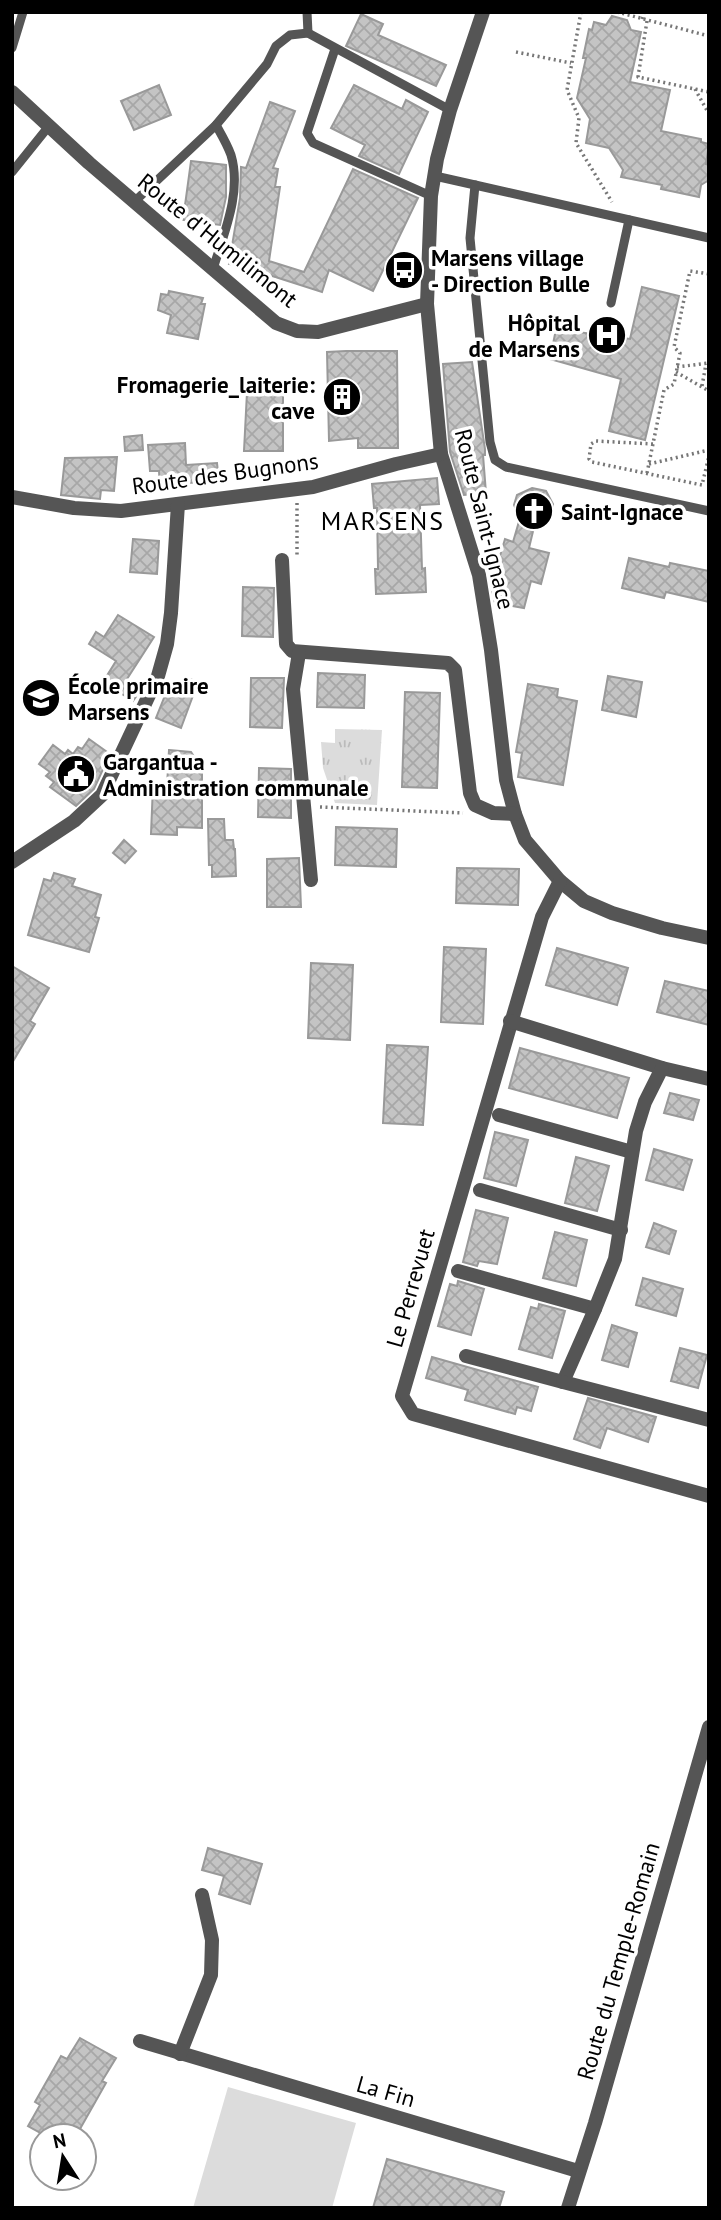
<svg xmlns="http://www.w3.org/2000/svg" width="721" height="2220" font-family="'PT Sans',sans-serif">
  <defs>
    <pattern id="park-tufts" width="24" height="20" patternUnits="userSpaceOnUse" patternTransform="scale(1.75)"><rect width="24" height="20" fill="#dcdcdc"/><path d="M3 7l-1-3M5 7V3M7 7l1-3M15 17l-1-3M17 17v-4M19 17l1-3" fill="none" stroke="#bbb"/></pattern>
    <pattern id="building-cross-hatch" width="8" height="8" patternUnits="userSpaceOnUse" patternTransform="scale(1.75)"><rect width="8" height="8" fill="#c4c4c4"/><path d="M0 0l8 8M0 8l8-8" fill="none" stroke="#a7a7a7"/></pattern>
  </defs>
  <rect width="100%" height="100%" fill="#fff"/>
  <path fill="url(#park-tufts)" d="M335,729L382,730L377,805L335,803L323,768L321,742L335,743Z"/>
  <path fill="#dcdcdc" d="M228,2087L356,2123L332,2208H193Z"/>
  <g fill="url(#building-cross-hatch)" stroke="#999" stroke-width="2">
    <path d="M361,14L383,24L378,35L446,65L436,86L346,46Z"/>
    <path d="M612,16L627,20L631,30L641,32L630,82L670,90L661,131L701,139V142L709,144L706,164L709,165V180L701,185L699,197L661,189L662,185L621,177L623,170L609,148L586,143L590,119L577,98L586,58H583L589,29L592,30L594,22L606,25Z"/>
    <path d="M159,85L171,115L134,130L121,101Z"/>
    <path d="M354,85L402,109L406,100L428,112L399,174L359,156L365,145L331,128Z"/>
    <path d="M270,102L295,111L273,168L278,169L275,187H280L269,261L304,272L353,169L418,198L373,291L329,270L322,292L263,273L264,270L229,264L240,198L241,167L246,168Z"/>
    <path d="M191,161L226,165V197L220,225L183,220Z"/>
    <path d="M642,287L679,296L645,440L609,431L621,379L550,359L556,329L630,339Z"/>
    <path d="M169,291L203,298L201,304H205L198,339L167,333L171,315L158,310L161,294L168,295Z"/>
    <path d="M346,351H397L398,448H358V438L329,441L327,352Z"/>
    <path d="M472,362L485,449V455H483L486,493L464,495L450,452L443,364Z"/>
    <path d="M247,392H283V451H244Z"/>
    <path d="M142,435L143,450L125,451L124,437Z"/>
    <path d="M185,443L186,465L217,463L219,481L187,483V488L160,490L159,471H150L148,445Z"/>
    <path d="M117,457L114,491L101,490L100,499L61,495L65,458Z"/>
    <path d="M437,478L439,504L420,505L422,569L425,568L426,592L376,594L375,569H378L377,508H374L372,484Z"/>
    <path d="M532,488L546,491L553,504L549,517L535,523L529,548L549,553L541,584L531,581L524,608L495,603L491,586L505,539L513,542L520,518L514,505L517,495Z"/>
    <path d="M133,539L159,541L157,574L130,572Z"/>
    <path d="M629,558L669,567L670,563L709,571V602L666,592L664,598L622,588Z"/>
    <path d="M243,587L274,588L273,637L242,636Z"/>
    <path d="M118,615L154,637L127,679L142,688L133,701L103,682L116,661L89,644L96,632L104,637Z"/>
    <path d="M318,673L365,675L364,708L317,707Z"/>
    <path d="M608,676L642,682L636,717L602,710Z"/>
    <path d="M185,677L198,682L181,728L156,718L168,688L171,689L173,682L182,686Z"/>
    <path d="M251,678H284L282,728L250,727Z"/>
    <path d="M528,684L558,689L557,697L577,701L563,785L518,777L522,753L516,752Z"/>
    <path d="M405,692L440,693L437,788L402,787Z"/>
    <path d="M89,739L110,754L94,789L76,806L50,787L54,782L46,776L50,772L39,764L53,745L65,754L68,750L73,754L78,747L82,749Z"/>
    <path d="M169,750L191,752L197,761L202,762V828L177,827V835L151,834L153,785L167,786Z"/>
    <path d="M259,768L291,769V818L258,817Z"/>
    <path d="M208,819H224L225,840H233L234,849H235L236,876L212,877V865H209Z"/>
    <path d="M336,827L397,829L396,867L335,865Z"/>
    <path d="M124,840L136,851L125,863L113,853Z"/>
    <path d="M299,858L301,907H267V859Z"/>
    <path d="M457,868L519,869L518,905L456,903Z"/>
    <path d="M54,873L75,879L72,886L101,895L95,917L99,918L89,952L28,935L44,879L51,881Z"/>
    <path d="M444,947L486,949L483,1024L441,1022Z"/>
    <path d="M557,948L628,968L617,1005L546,985Z"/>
    <path d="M311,963L353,965L350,1040L308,1038Z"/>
    <path d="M12,966L49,988L30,1021L35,1024L12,1063Z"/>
    <path d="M665,981L709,991V1025L657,1012Z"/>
    <path d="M387,1045L428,1047L423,1125L383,1123Z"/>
    <path d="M520,1048L629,1078L617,1118L509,1088Z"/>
    <path d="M670,1093L699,1100L693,1120L664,1113Z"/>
    <path d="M495,1132L528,1140L516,1186L484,1178Z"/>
    <path d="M654,1149L692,1160L683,1190L646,1180Z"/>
    <path d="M576,1157L609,1166L597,1211L565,1203Z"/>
    <path d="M476,1210L508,1218L497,1264L479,1261L477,1266L463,1262Z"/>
    <path d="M654,1223L676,1231L669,1254L646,1247Z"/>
    <path d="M555,1232L587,1240L576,1286L543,1278Z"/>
    <path d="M643,1278L683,1289L676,1316L636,1305Z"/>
    <path d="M458,1281L484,1289L471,1335L438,1326L450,1284L457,1286Z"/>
    <path d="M539,1304L565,1311L552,1358L519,1349L531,1307L538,1309Z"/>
    <path d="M612,1325L637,1333L628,1367L602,1360Z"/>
    <path d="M680,1348L707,1355L698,1388L671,1381Z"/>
    <path d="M432,1357L538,1387L531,1411L517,1407L515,1414L465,1400L468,1390L426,1378Z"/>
    <path d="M588,1398L656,1417L648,1442L607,1428L600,1448L574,1439Z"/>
    <path d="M208,1848L262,1864L250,1904L219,1894L224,1876L202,1870Z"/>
    <path d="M80,2038L116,2058L102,2081L106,2083L76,2136H46L28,2126L40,2105L35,2102L61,2056L67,2059Z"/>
    <path d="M387,2159L504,2192L499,2208H373Z"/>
  </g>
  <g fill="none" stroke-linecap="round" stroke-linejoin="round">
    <g stroke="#777" stroke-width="3.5" stroke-dasharray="2 3.5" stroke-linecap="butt">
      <path d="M581,12L567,90L579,118L576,143L612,202"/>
      <path d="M617,12L709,36"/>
      <path d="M642,19L644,12"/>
      <path d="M647,21L638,77L709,92"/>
      <path d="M516,52L571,63"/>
      <path d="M695,89L709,114"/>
      <path d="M677,367L709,363"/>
      <path d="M676,372L709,391"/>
      <path d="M702,386L706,364"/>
      <path d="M653,444L596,441L591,444L589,459L592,462L702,485L709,456"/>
      <path d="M649,464L709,450"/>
      <path d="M647,473L664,390L674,384L680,353L674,347L690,271L709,274"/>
      <path d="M297,503V555"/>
      <path d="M320,807L463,813"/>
    </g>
    <g stroke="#555" stroke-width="9">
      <path d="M307,12L308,33"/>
      <path d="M12,48L23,12"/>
      <path d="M335,49L307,133L313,143L431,196"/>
      <path d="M12,172L49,126"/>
      <path d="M435,176L475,185L470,238L490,442L495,460L506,467L709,511"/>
      <path d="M475,185L709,238"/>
      <path d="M134,202L216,125L267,64L276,46L290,35L308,33L450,110"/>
      <path d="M213,269C224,233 242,192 231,155C227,144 221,134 216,125"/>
      <path d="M611,303L629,220"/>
    </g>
    <g stroke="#555" stroke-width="14">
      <path d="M483,12L450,110L437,159L431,196L427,304L441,454L479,575L491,650L506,780L515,814L525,840L560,881L584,901L612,913L662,928L709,938"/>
      <path d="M12,92L89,163L276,323L297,331L318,332L427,304"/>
      <path d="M12,497L74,508L121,511L313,487L396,464L441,454"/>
      <path d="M282,560L286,644L292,651L448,663L455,670L470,793L475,805L493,813L515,814"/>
      <path d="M299,653L293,689L311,880"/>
      <path d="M12,862L74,821L102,795L158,676L167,644L171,613L178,504"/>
      <path d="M560,881L542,917L402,1396L413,1414L709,1496"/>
      <path d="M510,1021L662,1068L709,1079"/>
      <path d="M499,1115L632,1152"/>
      <path d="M480,1190L621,1230"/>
      <path d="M458,1271L595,1309"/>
      <path d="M466,1356L563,1382L595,1309L615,1259L636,1131L645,1102L662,1068"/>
      <path d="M563,1382L709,1420"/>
      <path d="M140,2041L578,2171"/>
      <path d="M180,2054L211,1975L212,1940L202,1895"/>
      <path d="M568,2208L595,2123L709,1727"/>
    </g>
  </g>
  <defs>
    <g id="bus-disc" transform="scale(2.0125)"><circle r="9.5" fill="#000" stroke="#fff"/><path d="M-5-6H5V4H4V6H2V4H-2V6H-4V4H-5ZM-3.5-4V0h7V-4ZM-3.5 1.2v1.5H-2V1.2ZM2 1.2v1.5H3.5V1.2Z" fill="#fff"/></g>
    <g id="hospital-disc" transform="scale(2.0125)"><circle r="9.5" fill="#000" stroke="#fff"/><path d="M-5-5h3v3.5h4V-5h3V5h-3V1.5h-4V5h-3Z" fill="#fff"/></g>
    <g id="building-disc" transform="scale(2.0125)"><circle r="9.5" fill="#000" stroke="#fff"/><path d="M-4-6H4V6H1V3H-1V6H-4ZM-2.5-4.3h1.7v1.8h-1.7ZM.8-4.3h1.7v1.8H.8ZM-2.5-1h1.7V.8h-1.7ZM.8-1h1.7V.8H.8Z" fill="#fff"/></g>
    <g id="church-disc" transform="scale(2.0125)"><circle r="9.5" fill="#000" stroke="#fff"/><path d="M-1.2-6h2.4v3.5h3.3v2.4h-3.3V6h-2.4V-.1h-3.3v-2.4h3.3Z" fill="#fff"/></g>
    <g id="school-disc" transform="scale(2.0125)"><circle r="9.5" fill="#000" stroke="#fff"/><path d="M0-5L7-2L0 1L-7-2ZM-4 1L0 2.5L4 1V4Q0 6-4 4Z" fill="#fff"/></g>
    <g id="civic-disc" transform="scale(2.0125)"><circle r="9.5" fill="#000" stroke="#fff"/><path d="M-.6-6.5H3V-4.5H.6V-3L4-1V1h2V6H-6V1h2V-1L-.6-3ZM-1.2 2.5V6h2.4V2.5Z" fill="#fff"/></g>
  </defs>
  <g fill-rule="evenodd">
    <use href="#bus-disc" x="404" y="270"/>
    <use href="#hospital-disc" x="607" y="335"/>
    <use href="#building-disc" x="342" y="397"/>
    <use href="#church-disc" x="534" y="511"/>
    <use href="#school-disc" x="41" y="698"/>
    <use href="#civic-disc" x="76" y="774"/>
  </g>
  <g text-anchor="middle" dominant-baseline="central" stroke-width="7" stroke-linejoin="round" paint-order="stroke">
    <g font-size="23" fill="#000" stroke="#fff">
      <text transform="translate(218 240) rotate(39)">Route d'Humilimont</text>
      <text transform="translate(225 473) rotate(-8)">Route des Bugnons</text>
      <text transform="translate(485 519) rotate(76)">Route Saint-Ignace</text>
      <text transform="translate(410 1288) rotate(-74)">Le Perrevuet</text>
      <text transform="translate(618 1961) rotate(-74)">Route du Temple-Romain</text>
      <text transform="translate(386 2091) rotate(16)">La Fin</text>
    </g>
    <g font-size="23" font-weight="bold" fill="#000" stroke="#fff" text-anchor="start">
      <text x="431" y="257">Marsens village<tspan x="431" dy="26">- Direction Bulle</tspan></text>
      <text x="580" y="322" text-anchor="end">Hôpital<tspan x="580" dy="26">de Marsens</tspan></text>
      <text x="315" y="384" text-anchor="end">Fromagerie_laiterie:<tspan x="315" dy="26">cave</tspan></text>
      <text x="561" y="511">Saint-Ignace</text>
      <text x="68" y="685">École primaire<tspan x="68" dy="26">Marsens</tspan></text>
      <text x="103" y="761">Gargantua -<tspan x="103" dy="26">Administration communale</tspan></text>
    </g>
    <g font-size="26" letter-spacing="2" fill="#000" stroke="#fff">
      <text x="383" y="520">MARSENS</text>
    </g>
  </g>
  <rect width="721" height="2220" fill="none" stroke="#000000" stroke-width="28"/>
  <g transform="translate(63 2157) rotate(348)"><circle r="33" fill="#ffffff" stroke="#999999" stroke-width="2"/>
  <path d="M0-5L12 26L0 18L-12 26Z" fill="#000000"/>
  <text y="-10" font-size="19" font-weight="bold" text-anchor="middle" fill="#000000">N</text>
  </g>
</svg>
